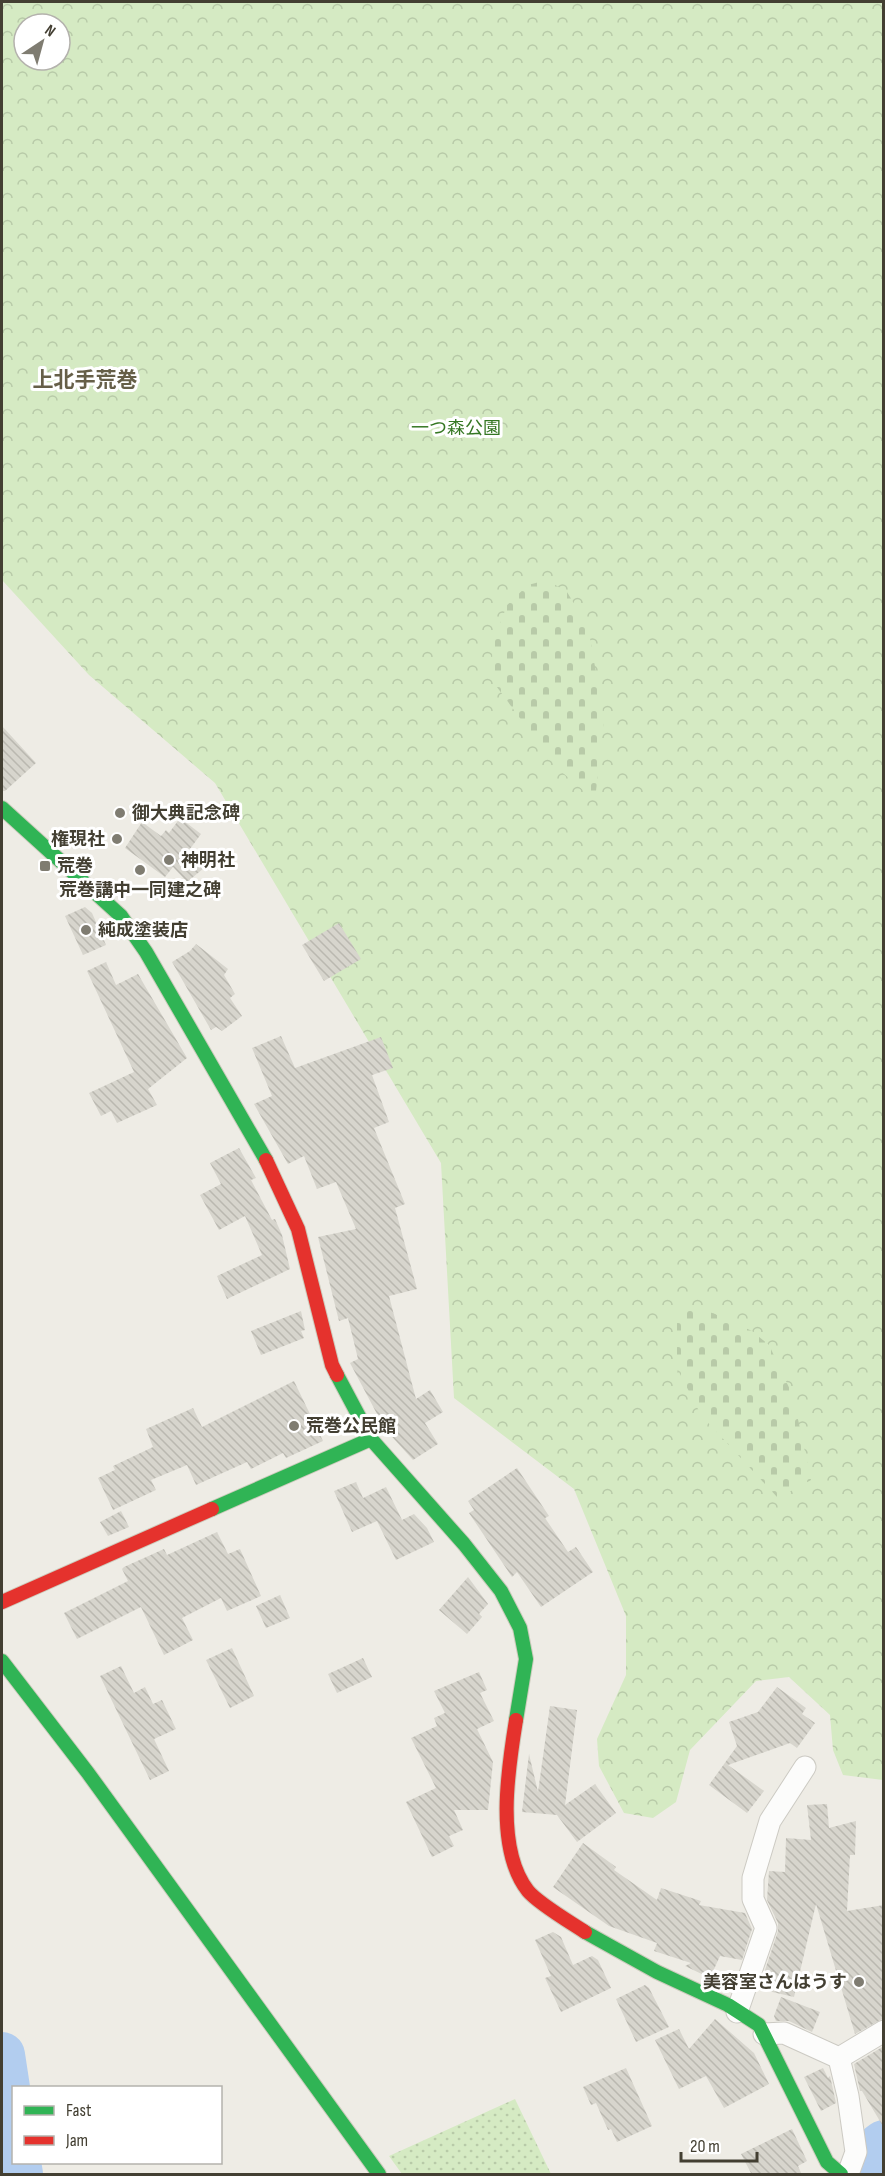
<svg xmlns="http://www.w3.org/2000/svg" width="885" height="2176" font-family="'Sofia Sans Condensed','Noto Sans JP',sans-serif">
  <defs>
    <pattern id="grass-dots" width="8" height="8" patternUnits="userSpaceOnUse" patternTransform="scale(1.5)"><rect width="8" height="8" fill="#d5eac3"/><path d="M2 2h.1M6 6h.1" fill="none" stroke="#b8caa8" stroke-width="1.8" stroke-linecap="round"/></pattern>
    <pattern id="forest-crowns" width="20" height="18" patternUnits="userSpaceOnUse" patternTransform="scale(1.5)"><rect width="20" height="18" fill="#d5eac3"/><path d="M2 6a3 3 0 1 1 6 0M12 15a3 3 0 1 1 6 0" fill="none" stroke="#b8caa8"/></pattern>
    <pattern id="cemetery-stones" width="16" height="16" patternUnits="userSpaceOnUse" patternTransform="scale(1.5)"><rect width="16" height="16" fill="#d5eac3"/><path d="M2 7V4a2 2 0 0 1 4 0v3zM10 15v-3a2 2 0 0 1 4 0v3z" fill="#b8caa8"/></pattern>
    <pattern id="building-back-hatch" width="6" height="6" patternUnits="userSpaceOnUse" patternTransform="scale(1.5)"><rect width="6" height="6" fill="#d7d5cd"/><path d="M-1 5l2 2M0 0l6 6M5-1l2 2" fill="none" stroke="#bab8b0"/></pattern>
  </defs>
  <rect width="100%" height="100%" fill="#eeece5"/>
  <path fill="url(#grass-dots)" d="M515,2099L551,2174H402L389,2156Z"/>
  <path fill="url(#forest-crowns)" fill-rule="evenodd" d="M2,2H883V1780L843,1775L833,1750L830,1715L789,1677L756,1681L690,1750L676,1802L653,1818L624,1813L599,1766L597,1739L626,1675V1616L574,1489L454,1398L441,1163L215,783L89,675L2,580ZM24,24H60V60H24Z"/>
  <g fill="url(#cemetery-stones)">
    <path d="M547,580L567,592L588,627L604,718L595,800L557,768L491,679L493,643L507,605L528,585Z"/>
    <path d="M686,1303L701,1308L752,1331L769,1345L793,1396L811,1480L778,1498L701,1415L677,1368V1314Z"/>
  </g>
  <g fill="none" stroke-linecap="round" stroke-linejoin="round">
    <g stroke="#b2cdef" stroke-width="46">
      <path d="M2,2055L14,2134"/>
      <path d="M18,2162L20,2174"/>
      <path d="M871,2174L880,2146L884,2143"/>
    </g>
  </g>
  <g fill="url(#building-back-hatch)">
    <path d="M2,726L36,763L5,791H2Z"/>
    <path d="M180,818L201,834L190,849L204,868L187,882L173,867L165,877L125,848L142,822L161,836L166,830L169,833Z"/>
    <path d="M85,907L92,913L106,945L83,955L65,916Z"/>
    <path d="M339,923L361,959L324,981L302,945Z"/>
    <path d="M196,944L228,969L224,975L235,994L230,998L242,1016L222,1031L216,1027L211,1030L172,962L190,951Z"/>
    <path d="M106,962L116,985L138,974L187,1058L148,1089L157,1105L117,1123L111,1111L101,1116L89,1093L134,1072L87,971Z"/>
    <path d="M281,1036L295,1068L381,1037L393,1068L372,1075L389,1122L374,1128L405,1204L395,1208L417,1289L389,1296L416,1399L430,1390L443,1412L425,1423L438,1444L413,1460L385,1429L350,1363L358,1359L348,1318L339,1321L318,1237L356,1229L336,1182L317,1189L304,1156L288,1164L254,1104L272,1096L252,1048Z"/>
    <path d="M239,1148L256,1178L251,1180L272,1220L275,1219L282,1235L290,1269L227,1299L217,1276L262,1255L245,1216L219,1230L200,1195L221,1184L210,1163Z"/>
    <path d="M301,1311L305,1330L301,1331L304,1338L261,1355L251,1331Z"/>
    <path d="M294,1381L323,1441L286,1458L283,1453L251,1469L247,1462L196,1485L187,1465L151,1480L156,1490L113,1510L98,1478L115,1470L113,1466L153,1447L146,1429L193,1408L202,1427Z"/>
    <path d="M517,1468L549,1516L545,1518L568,1552L576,1547L593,1572L541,1607L517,1572L512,1577L469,1513L474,1510L468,1501Z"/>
    <path d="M356,1482L363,1498L386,1487L402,1520L414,1514L427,1528L434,1542L396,1560L377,1521L352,1532L334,1491Z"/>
    <path d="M121,1511L129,1527L108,1536L100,1522Z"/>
    <path d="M217,1532L228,1554L240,1549L261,1596L227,1611L221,1598L182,1618L193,1640L164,1655L141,1607L77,1639L64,1613L128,1581L122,1569L124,1567L164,1549L167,1555Z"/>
    <path d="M468,1577L488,1604L479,1614L482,1617L467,1634L439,1610Z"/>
    <path d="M280,1595L290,1618L266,1628L256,1606Z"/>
    <path d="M232,1648L254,1696L230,1708L206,1660Z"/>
    <path d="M363,1658L372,1677L337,1693L328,1674Z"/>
    <path d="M121,1666L134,1693L145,1687L153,1704L162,1700L176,1729L154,1739L169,1771L150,1780L100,1676Z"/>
    <path d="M479,1672L487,1690L480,1693L494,1721L477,1729L493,1762L488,1810H454L463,1830L449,1836L454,1846L432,1857L406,1802L436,1788L411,1738L437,1726L434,1718L445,1713L434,1691Z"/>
    <path d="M777,1687L806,1708L802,1714L815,1723L797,1748L790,1743L728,1765L764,1791L747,1813L709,1785L737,1746L729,1722L758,1712Z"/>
    <path d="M550,1706L577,1710L565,1805L595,1784L616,1813L577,1842L557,1815L522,1812L529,1754L538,1792Z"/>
    <path d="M827,1804L829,1828L856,1821L855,1855H850L847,1911L884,1905V2018L855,2034L816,1904L794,1997L768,1991L770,1984L761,1982L778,1931V1923L767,1900L769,1871L785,1872L786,1838L811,1840L807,1805Z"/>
    <path d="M583,1843L616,1867L614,1870L657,1900L661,1888L701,1901L699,1905L745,1913L752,1929L742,1960L720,1956L710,1978L685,1966L691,1963L654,1951L657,1943L609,1926L553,1887Z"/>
    <path d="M553,1932L561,1937L573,1965L592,1956L598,1960L611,1988L561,2012L545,1978L551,1976L535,1940Z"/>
    <path d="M645,1985L649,1988L669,2027L636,2042L616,1999Z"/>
    <path d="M781,1997L820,2012L812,2032L789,2021H776L774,2016Z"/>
    <path d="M715,2019L754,2053L769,2084L724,2108L706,2076L679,2089L655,2040L679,2029L689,2049Z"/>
    <path d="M884,2046V2128L862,2091H860L854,2064Z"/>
    <path d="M626,2068L652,2126L617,2142L611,2129L608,2130L596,2103L591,2105L583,2087Z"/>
    <path d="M823,2068L828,2078L830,2076L836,2103L821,2111L804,2077Z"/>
    <path d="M792,2129L807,2161L798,2166L802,2175H752L741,2154Z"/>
  </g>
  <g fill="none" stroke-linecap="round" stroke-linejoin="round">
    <g stroke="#cccac3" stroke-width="23">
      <g id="street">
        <path d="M737,2012L766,1928L753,1899V1878L770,1821L805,1767"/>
        <path d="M764,2034L784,2033L839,2058L884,2031"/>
        <path d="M839,2058L848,2096L856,2152L848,2174"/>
      </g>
    </g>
    <g stroke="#cdcbbc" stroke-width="16">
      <g id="fast">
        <path d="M2,808L121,916L146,952L266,1160"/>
        <path d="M337,1375L371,1439L464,1544L501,1591L520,1628L526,1659L516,1720"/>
        <path d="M212,1509L371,1439"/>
        <path d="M2,1661L88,1773L379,2174"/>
        <path d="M585,1932L657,1972L728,2005L759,2025L827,2162L841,2174"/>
      </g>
    </g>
    <g stroke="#cdcbbc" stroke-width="16">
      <g id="jam">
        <path d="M266,1160L298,1229L332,1365L337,1375"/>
        <path d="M2,1602L212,1509"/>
        <path d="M516,1720C508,1769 495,1849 528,1891C539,1904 570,1922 585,1932"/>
      </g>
    </g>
    <use href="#street" stroke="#fcfcfb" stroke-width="21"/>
    <use href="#fast" stroke="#30b455" stroke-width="14"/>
    <use href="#jam" stroke="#e5322d" stroke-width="14"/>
  </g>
  <g fill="#7f7c71" stroke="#fff" stroke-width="2">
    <circle cx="120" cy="813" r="6"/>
    <circle cx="117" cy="839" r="6"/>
    <circle cx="169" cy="860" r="6"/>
    <rect x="39" y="860" width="12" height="12" rx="3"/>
    <circle cx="140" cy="870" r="6"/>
    <circle cx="86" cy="930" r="6"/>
    <circle cx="294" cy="1426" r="6"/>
    <circle cx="859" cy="1982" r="6"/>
  </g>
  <g text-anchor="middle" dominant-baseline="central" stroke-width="6" stroke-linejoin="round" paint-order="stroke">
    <g font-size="18" fill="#357723" stroke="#fff">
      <text x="456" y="428">一つ森公園</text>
    </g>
    <g font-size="18" font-weight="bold" fill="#433f32" stroke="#fff" text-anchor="start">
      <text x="132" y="813">御大典記念碑</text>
      <text x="105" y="839" text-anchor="end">権現社</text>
      <text x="181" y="860">神明社</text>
      <text x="57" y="866">荒巻</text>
      <text x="140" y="890" text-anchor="middle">荒巻講中一同建之碑</text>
      <text x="98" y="930">純成塗装店</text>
      <text x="306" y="1426">荒巻公民館</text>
      <text x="847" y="1982" text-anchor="end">美容室さんはうす</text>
    </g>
    <g font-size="21" font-weight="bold" fill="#665f48" stroke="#fff">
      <text x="85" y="380">上北手荒巻</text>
    </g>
  </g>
  <rect width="885" height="2176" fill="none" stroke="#433f32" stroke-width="6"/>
  <rect x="12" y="2086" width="210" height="78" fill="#ffffff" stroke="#b4b2ad" stroke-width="1.5"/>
  <rect x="24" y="2106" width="30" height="9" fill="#30b455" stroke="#b4b2ad" stroke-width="1.5"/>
  <text x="66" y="2116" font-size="18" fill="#433f32">Fast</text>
  <rect x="24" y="2136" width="30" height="9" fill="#e5322d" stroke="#b4b2ad" stroke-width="1.5"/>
  <text x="66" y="2146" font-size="18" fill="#433f32">Jam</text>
  <g transform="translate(42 42) rotate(36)"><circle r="28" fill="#ffffff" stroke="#b4b2ad" stroke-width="1.5"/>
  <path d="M0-4.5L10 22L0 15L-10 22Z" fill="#7f7c71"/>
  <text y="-9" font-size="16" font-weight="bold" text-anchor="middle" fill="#433f32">N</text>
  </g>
  <path d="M681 2152v9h76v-9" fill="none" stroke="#433f32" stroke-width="3"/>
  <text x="690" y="2152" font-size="18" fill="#433f32" stroke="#ffffff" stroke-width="4.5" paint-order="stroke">20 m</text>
</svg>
